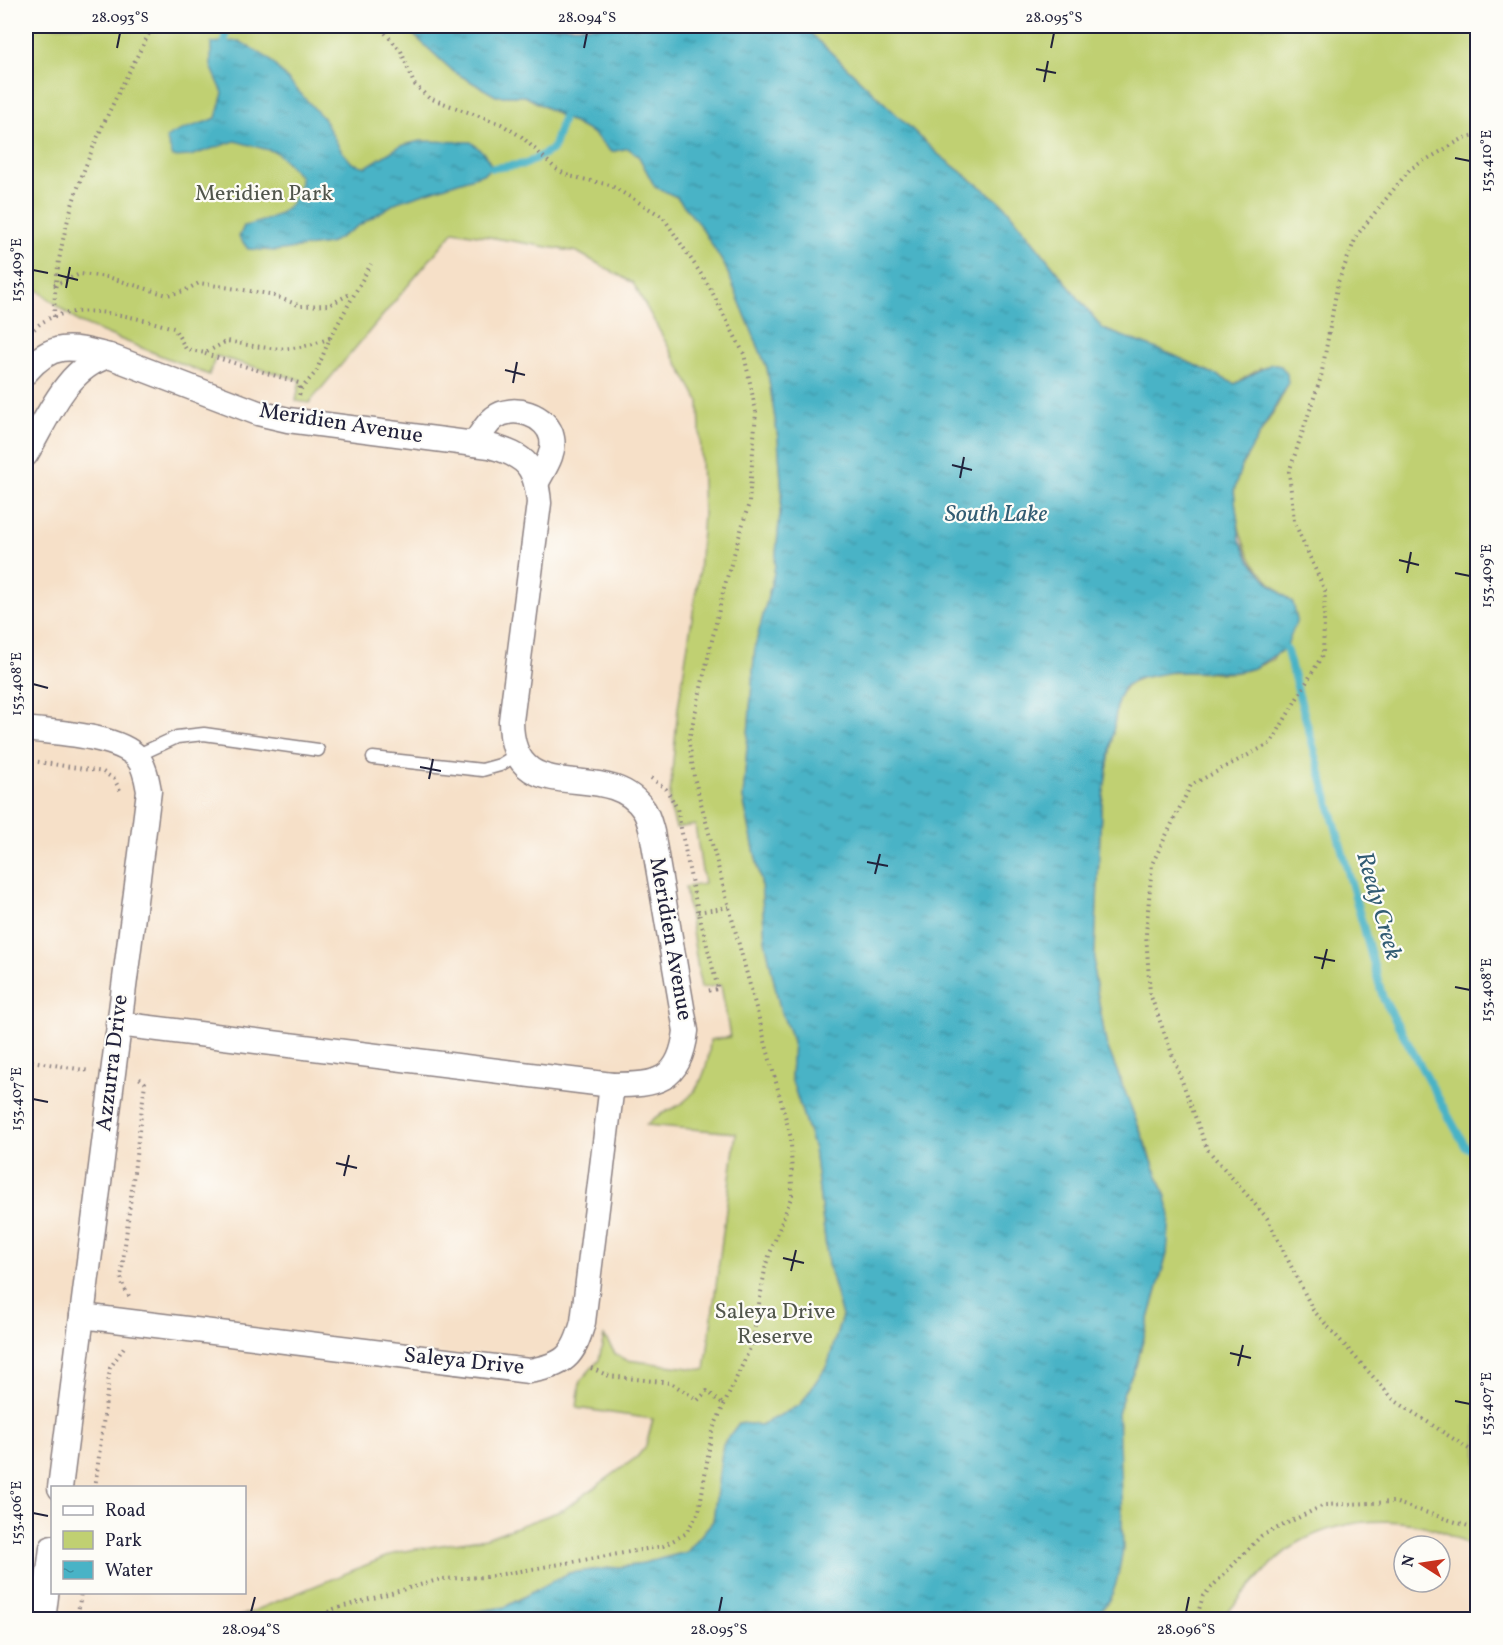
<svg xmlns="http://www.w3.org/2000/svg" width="1503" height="1645" font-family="Vollkorn,serif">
  <defs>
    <pattern id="water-ripples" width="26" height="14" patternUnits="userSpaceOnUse" patternTransform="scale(1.5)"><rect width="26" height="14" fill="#49b3c6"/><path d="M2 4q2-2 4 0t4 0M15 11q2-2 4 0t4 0" fill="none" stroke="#3c91a2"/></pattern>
  </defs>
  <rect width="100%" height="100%" fill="#fdfcf7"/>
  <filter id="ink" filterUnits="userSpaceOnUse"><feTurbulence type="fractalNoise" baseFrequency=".0167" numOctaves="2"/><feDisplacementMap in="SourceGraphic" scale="12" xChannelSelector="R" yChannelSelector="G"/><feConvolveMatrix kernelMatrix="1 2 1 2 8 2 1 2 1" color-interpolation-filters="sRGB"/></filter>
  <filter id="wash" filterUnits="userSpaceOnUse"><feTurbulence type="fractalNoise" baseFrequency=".008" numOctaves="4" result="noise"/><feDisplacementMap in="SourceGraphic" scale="24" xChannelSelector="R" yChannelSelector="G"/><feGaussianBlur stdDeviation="1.35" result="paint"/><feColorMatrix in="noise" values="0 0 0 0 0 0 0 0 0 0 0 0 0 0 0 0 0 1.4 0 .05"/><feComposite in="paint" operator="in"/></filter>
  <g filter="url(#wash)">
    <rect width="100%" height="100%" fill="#f6e0c8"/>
    <g fill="#c0d072" stroke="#717956" stroke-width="1.5">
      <path d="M26,26H404L454,72L496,96H525L594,134L611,152L629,148L639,157L655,187L677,197L702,227L725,266L767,368L778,438L782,494L774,573L755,647L743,798L761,881L765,940L780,1009L793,1041L791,1078L814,1149L828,1264L842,1316L828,1364L800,1405L761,1425L739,1423L723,1444L713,1521L687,1552L636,1565L568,1573L505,1607L427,1619H234L398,1552L486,1538L563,1510L637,1457L646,1446L653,1419L577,1408L580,1381L599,1360L604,1336L616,1355L627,1360L705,1370L736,1133L646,1125C657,1115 661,1114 674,1108C700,1095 709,1067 710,1040L730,1037L721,985L701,988L685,887L704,884L695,825L676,828L669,804L678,708L699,573L703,514L699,402L633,283L577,252L454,231L309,403L296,401L300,380L216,356L209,375L80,323L26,281Z"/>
      <path d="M803,26H1477V1551C1427,1513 1350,1512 1296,1544C1271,1560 1241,1597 1222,1619H1091L1101,1612L1119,1424L1118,1414L1124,1391L1136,1366L1167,1254L1166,1197L1106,1043L1094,974L1101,810L1118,699C1136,659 1202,677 1238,672C1251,670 1261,665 1273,659L1293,603C1258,574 1241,555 1236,508C1234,497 1233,487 1237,477C1250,444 1274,417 1288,384L1261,368L1235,384L1173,355L1103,329L1004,205L939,155Z"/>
    </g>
    <g fill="url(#water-ripples)" stroke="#366a80" stroke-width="1.5">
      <path d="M404,26H803L939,155L1004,205L1103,329L1173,355L1235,384L1271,364L1281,366L1287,374L1288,384L1241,467L1234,491L1240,540L1250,561L1269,583L1293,603L1297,620L1286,648L1254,668L1236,672H1171L1136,679L1124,687L1118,699L1101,810L1094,974L1106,1043L1166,1197L1170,1216L1167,1254L1136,1366L1124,1391L1118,1414L1123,1548C1118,1577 1116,1602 1091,1619H427L505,1607L568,1573L636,1565L687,1552L713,1521L723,1444L739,1423L761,1425L800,1405L828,1364L842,1316L828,1264L814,1149L791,1078L793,1041L780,1009L765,940L761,881L743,798L755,646L774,573L782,494L778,438L767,368L725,266L701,227L677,197L655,187L639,157L628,148L611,152L594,134L525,96H496L454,72Z"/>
      <path d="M239,41L268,58L323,118L341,150L352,163L366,167L400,146L420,141L471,142L484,153L493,168L483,174L397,202L329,244L275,251L248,249L239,237L244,226C272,220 301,209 300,176L276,152L235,141L190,156L173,157L166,138C181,127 199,126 216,118L223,93L211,66V43Z"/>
    </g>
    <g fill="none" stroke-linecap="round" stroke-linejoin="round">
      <g stroke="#49b3c6" stroke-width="8">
        <path d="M225,42L226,26"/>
        <path d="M493,168L526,164L553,149L563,118"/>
        <path d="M1286,648L1383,998L1465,1146L1478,1154"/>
      </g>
    </g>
  </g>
  <g filter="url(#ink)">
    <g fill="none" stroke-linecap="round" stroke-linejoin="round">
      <g stroke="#8c8182" stroke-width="15">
        <g id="lane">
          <path d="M136,756L177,737L204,734L318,750"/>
          <path d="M373,758L482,770L500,765L516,755"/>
        </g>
      </g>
      <g stroke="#8c8182" stroke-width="27">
        <g id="street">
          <path d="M109,356L258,413L288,420L490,446C526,456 536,466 539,503L511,721C512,815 607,754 644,810C648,816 650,825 652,832L686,1031C680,1082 657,1085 612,1085L118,1024"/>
          <path d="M26,372C53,340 73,347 109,356C67,366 47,419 26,454"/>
          <path d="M474,444C480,436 486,424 494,418C512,403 548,415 552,438C555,454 544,468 537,482"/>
          <path d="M26,729C54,733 117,735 137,757C145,766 147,780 149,791L60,1488"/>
          <path d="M82,1316L529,1371C564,1365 574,1357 583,1322L612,1085"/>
          <path d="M43,1620L52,1548"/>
        </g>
      </g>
      <g stroke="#8c8182" stroke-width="4" stroke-dasharray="1.5 4.5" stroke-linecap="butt">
        <path d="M1478,134L1464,138L1410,169L1357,235L1338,282L1321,377L1289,472L1294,521L1325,591L1323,654L1271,743L1191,785L1152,864L1146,934L1150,994L1207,1149L1267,1218L1313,1310L1394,1400L1478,1455"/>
        <path d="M54,285L80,274L108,277L167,295L184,291L199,283L269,294L301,306L329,305L352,293"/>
        <path d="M54,317C55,210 105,117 153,26"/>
        <path d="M34,329C67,296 135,318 174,328L186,349L205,353L227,341C268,349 291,354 330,338L316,372L301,389L299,396"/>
        <path d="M330,338L371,264"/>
        <path d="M205,354L299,383L300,389"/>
        <path d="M26,760L103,772L114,779L120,790"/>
        <path d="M651,778L666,789L677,808L694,894L718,989L705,991"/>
        <path d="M698,912L730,907"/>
        <path d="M26,1060L89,1071"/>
        <path d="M129,1296L123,1286L121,1277L145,1083L139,1078"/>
        <path d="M591,1368L609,1376L671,1383L698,1400L707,1391L725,1406"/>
        <path d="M95,1488L110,1368L124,1347"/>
        <path d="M77,1620L81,1592"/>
        <path d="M312,1620L334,1609L441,1579L486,1577L601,1557L663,1546L685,1534L699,1512L712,1431L752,1344L766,1264L792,1195L791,1138L694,777L689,740L724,588L749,503L756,412L744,354L709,286L663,217L610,185L569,176L556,169L522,137L501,124L429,98L414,84L401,51L379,26"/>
        <path d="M1196,1620L1203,1596L1261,1536L1324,1505L1394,1502L1468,1526H1478"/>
      </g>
      <use href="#lane" stroke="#fff" stroke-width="12"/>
      <use href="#street" stroke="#fff" stroke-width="24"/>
    </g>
  </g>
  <path fill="none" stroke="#22223b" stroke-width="2" d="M117,48L120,33M584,48L587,33M1051,48L1054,33M1036,69L1056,73M1044,82L1048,61M1455,158L1470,161M33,270L48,273M58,275L78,280M66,288L70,267M505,370L525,375M513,383L517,362M952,465L972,470M960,478L964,457M1399,560L1419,565M1407,573L1411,552M1455,573L1470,576M33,684L48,688M420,767L441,771M429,779L433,759M867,862L888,866M875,874L880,854M1314,957L1335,961M1322,969L1327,949M1455,987L1470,990M33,1099L48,1102M336,1163L357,1168M344,1176L349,1155M783,1258L804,1263M791,1271L796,1250M1230,1353L1251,1358M1238,1366L1243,1345M1455,1401L1470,1404M33,1513L48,1516M251,1612L255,1597M719,1612L722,1597M1186,1612L1189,1597"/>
  <g text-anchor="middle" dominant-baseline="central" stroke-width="4.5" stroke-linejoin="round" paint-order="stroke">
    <g font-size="22" fill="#51564c" stroke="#fdfcf7">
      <text x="264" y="194">Meridien Park</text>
      <text x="775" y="1312">Saleya Drive<tspan x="775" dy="25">Reserve</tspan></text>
    </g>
    <g font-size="22" fill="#22223b" stroke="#fdfcf7">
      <text transform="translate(341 424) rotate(9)">Meridien Avenue</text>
      <text transform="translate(670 939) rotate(80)">Meridien Avenue</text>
      <text transform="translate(113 1063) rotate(-83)">Azzurra Drive</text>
      <text transform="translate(464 1362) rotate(6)">Saleya Drive</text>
    </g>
    <g font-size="24" font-style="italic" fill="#325c73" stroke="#fdfcf7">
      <text x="996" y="515">South Lake</text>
      <text transform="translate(1378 906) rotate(74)">Reedy Creek</text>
    </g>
  </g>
  <rect width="1503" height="1645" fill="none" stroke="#fdfcf7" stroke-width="66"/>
  <rect x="51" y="1486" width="195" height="108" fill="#fdfcf7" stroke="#a5a5ac" stroke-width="1.5"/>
  <rect x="63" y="1506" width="30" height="9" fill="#ffffff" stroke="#a5a5ac" stroke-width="1.5"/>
  <text x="105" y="1516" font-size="18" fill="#22223b">Road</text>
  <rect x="63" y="1531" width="30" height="18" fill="#c0d072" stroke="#a5a5ac" stroke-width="1.5"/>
  <text x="105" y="1546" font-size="18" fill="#22223b">Park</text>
  <rect x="63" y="1561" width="30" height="18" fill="url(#water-ripples)" stroke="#a5a5ac" stroke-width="1.5"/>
  <text x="105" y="1576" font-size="18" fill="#22223b">Water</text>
  <g transform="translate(1422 1564) rotate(282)"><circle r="28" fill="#fdfcf7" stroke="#a5a5ac" stroke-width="1.5"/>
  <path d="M0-4.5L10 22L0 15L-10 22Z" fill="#c8321e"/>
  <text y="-9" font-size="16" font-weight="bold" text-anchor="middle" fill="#22223b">N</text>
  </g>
  <rect x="33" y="33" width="1437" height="1579" fill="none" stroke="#22223b" stroke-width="2"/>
  <g font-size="15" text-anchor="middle" fill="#22223b">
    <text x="120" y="22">28.093°S</text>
    <text x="587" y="22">28.094°S</text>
    <text x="1054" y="22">28.095°S</text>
    <text transform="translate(1486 161) rotate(-90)" y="5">153.410°E</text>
    <text transform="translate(16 270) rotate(-90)" y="5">153.409°E</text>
    <text transform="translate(1486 576) rotate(-90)" y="5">153.409°E</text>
    <text transform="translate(16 684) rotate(-90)" y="5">153.408°E</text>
    <text transform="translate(1486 990) rotate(-90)" y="5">153.408°E</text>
    <text transform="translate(16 1099) rotate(-90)" y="5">153.407°E</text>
    <text transform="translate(1486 1404) rotate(-90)" y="5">153.407°E</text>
    <text transform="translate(16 1513) rotate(-90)" y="5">153.406°E</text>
    <text x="251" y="1634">28.094°S</text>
    <text x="719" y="1634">28.095°S</text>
    <text x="1186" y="1634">28.096°S</text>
  </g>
</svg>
